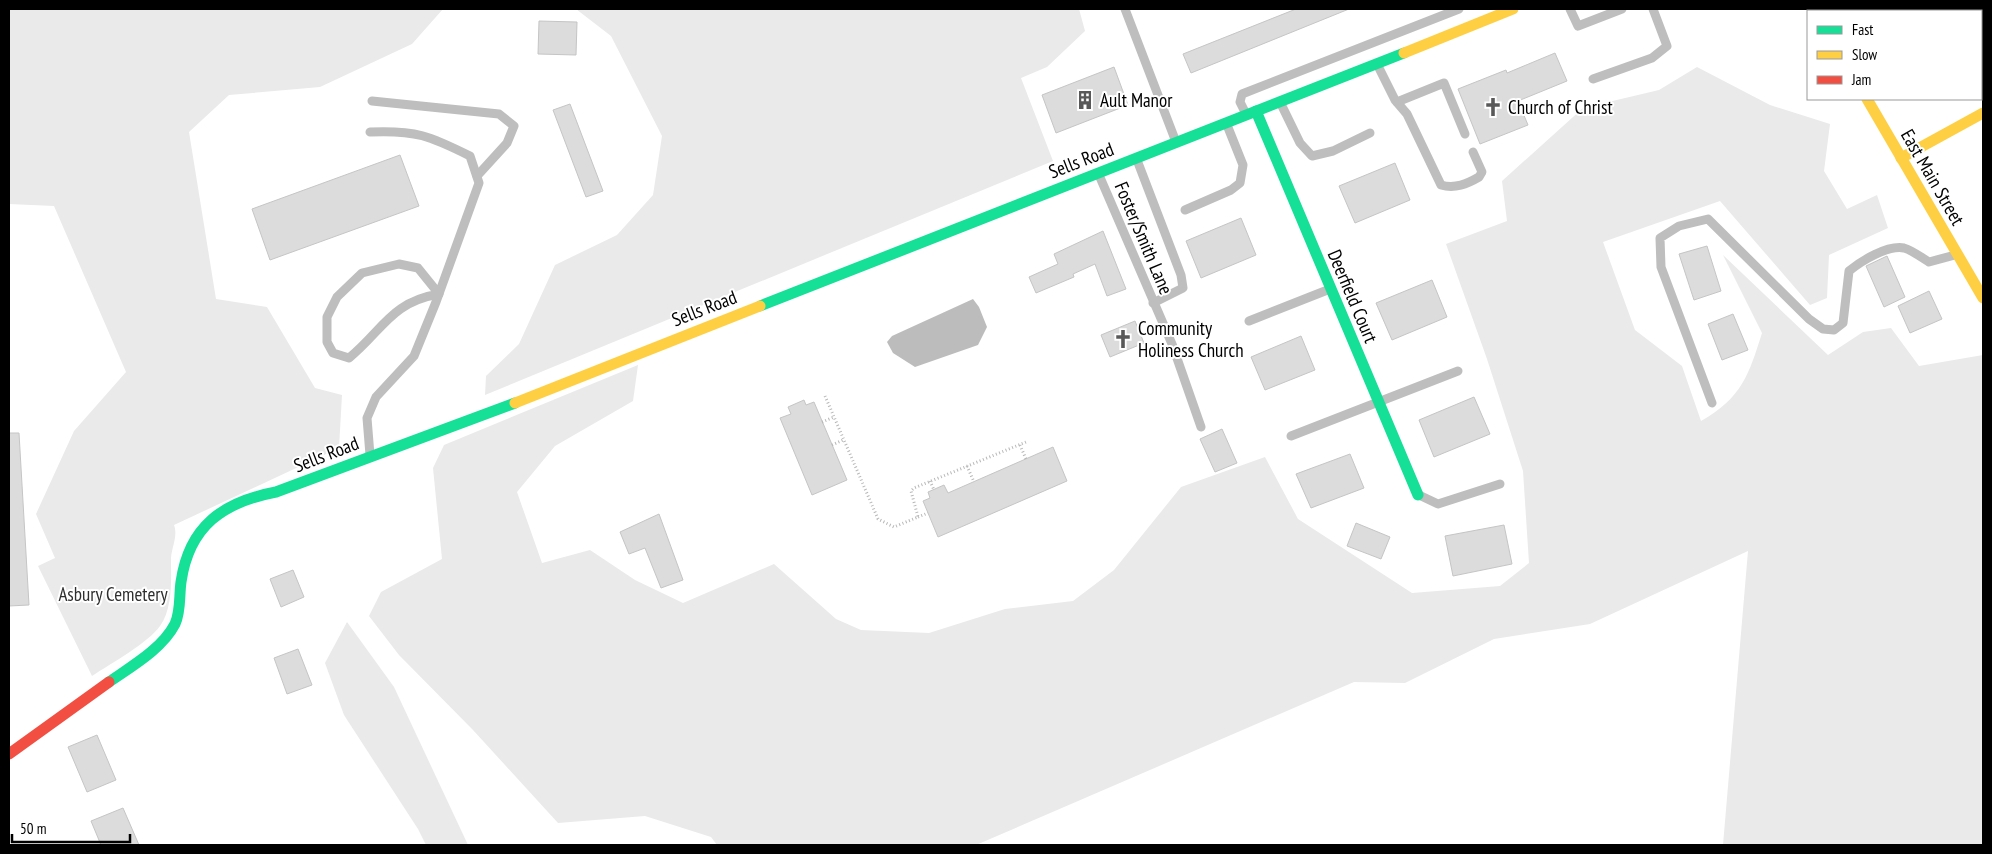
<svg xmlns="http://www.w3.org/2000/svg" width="1992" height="854" font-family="'PT Sans Narrow',sans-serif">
  <rect width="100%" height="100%" fill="#fff"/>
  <g fill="#eaeaea">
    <path d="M9,9H443L412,44L320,87L229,95L189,132L216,299L267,307L315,388L342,395L339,448L174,525C178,536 172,546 171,558C171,579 173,608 160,626C148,643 110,664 92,676L38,566L55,558L36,514L74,431L126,372L54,206L9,204Z"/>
    <path d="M576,9H1079L1085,31L1047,67L1021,78L1053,161L485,395L486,376L519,344L555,265L617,235L653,195L662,136L611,36Z"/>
    <path d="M1697,67L1770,105L1830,124L1824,171L1847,209L1877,195L1888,228L1829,255L1827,298L1810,305L1720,201L1603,242L1635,330L1682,366L1701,421C1742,398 1749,374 1762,333L1723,255L1828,355L1863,332L1891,328L1919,366L1983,355V845H1723L1748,551L1590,624L1494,639L1405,683L1354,682L976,845H717L711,837L645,816L558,823L473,730L399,655L369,616L381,592L442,559L433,468L444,445L638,365L633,401L555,446L517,492L542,563L590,550L635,580L683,603L774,564L836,619L861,630L929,633L1005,609L1073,601L1114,570L1181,487L1265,457L1298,519L1412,593L1500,586L1529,563L1523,471L1487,359L1446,244L1507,221L1502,181L1583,108L1659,90Z"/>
    <path d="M347,622L394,687L468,845H426L418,829L344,715L325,663Z"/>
  </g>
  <path fill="#bcbcbc" d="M973,299L979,307L987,327L978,345L915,367L893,353L887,342L892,336Z"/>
  <g fill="#dcdcdc" stroke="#c5c5c5">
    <path d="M1296,9H1349L1191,73L1183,54Z"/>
    <path d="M539,21L577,22L576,55L538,54Z"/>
    <path d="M1555,53L1567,81L1518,101L1528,125L1480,144L1458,89L1506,70L1507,73Z"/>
    <path d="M1114,67L1128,105L1056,133L1042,95Z"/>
    <path d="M570,104L603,191L586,197L553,110Z"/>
    <path d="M400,155L419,206L270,260L252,209Z"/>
    <path d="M1395,163L1410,200L1355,223L1339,186Z"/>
    <path d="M1241,218L1256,255L1201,278L1186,241Z"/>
    <path d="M1103,231L1126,289L1107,296L1095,264L1073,274L1074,277L1036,293L1029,277L1058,264L1054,254Z"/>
    <path d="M1707,246L1721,291L1694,300L1679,254Z"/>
    <path d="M1887,256L1905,297L1884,307L1866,266Z"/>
    <path d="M1432,280L1447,317L1392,340L1376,303Z"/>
    <path d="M1929,291L1942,319L1910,333L1898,306Z"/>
    <path d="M1733,314L1748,350L1722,360L1708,324Z"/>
    <path d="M1135,321L1144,343L1110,357L1101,335Z"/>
    <path d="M1301,336L1315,370L1265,390L1251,357Z"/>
    <path d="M1474,397L1490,434L1434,457L1419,420Z"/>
    <path d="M804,400L806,405L814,402L847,480L812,495L780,418L791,414L788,407Z"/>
    <path d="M1222,429L1237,463L1215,472L1200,439Z"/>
    <path d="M9,433H19L29,605L9,606Z"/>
    <path d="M1053,447L1067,481L938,537L923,501L930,498L928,492L944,485L948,493Z"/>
    <path d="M1350,454L1364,488L1311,508L1296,474Z"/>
    <path d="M659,514L683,580L661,588L645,548L629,554L620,532Z"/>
    <path d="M1356,523L1390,537L1381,559L1347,546Z"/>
    <path d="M1504,525L1512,564L1453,576L1445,536Z"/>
    <path d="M293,570L304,597L281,607L270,579Z"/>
    <path d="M298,649L312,685L287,694L274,658Z"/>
    <path d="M97,735L116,780L87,792L68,747Z"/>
    <path d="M123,808L139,845H101L91,821Z"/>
  </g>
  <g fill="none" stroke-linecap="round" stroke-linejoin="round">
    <g stroke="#b8b8b8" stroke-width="3" stroke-dasharray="1 2.5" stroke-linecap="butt">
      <path d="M825,396L878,519L894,527L918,517L911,491L914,488L1026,442"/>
      <path d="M822,422L834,417"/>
      <path d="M832,445L843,440"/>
      <path d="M1020,445L1026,459"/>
      <path d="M967,466L974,482"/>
      <path d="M930,481L934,490"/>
      <path d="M918,517L928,513"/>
    </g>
    <g stroke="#bebebe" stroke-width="9">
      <path d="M1125,9L1176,142"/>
      <path d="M1570,9L1578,26L1622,9"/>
      <path d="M1377,64L1395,100L1407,114L1441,185C1455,189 1467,184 1479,177L1482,172L1473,152"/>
      <path d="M1593,79L1652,58L1667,46L1653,9"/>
      <path d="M372,101L499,114L514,126L507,143L477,176"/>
      <path d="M1397,102L1444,83L1465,134"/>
      <path d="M1281,104L1300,143L1312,156L1333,151L1370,133"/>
      <path d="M1246,114L1240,102L1242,94L1459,9"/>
      <path d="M370,132C416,130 430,136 470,156L479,183L436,302L414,356L376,397L367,418L370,455"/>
      <path d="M1137,160L1181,275L1183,288L1153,303"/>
      <path d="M1099,175L1172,344L1201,427"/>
      <path d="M1185,210L1231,190L1240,183L1243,165L1227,125"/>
      <path d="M399,264L418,268L439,294C391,302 383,330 349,358L333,353L327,342V317L337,297L362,273Z"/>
      <path d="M1249,321L1330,289"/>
      <path d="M1712,403L1661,267L1660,238L1679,226L1708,219L1809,319L1823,329L1834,330L1843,323L1849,271C1861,261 1887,245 1904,248C1912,250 1922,258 1929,262L1955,255"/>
      <path d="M1291,436L1458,371"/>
      <path d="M1419,495L1438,504L1500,484"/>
    </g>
    <g stroke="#16e098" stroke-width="11">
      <path d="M1816,9L1818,11"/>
      <path d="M1256,111L1418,495"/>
      <path d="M760,306L1404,53"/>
      <path d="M109,682C132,666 162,649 175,624C181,611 179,596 181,582C189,526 223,502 276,492L515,403"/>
    </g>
    <g stroke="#ffcf43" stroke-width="11">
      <path d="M1404,53L1513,9"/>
      <path d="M1867,99L1983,298"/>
      <path d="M1901,158L1983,113"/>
      <path d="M515,403L760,306"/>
    </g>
    <path stroke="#f24e42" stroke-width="11" d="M9,754L109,682"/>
  </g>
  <defs>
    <g id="building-bare" transform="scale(1.5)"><path d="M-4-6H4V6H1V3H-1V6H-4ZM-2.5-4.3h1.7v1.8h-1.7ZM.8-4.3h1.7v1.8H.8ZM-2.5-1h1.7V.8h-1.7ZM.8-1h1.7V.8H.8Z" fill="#595959" stroke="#fff" stroke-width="2.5" paint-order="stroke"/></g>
    <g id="church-bare" transform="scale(1.5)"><path d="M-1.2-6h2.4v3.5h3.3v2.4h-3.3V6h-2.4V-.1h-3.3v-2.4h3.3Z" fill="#595959" stroke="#fff" stroke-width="2.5" paint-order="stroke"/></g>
  </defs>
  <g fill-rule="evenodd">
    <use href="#building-bare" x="1085" y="100"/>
    <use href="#church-bare" x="1493" y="107"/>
    <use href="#church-bare" x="1123" y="339"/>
  </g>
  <g text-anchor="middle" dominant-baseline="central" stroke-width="4" stroke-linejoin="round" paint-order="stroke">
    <g font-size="19" fill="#000" stroke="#fff" text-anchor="start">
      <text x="1100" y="100">Ault Manor</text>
      <text x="1508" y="107">Church of Christ</text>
      <text x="1138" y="328">Community<tspan x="1138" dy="22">Holiness Church</tspan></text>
    </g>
    <g font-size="19" fill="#000" stroke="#fff">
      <text transform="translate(1081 160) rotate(-21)">Sells Road</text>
      <text transform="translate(1933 177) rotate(60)">East Main Street</text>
      <text transform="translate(1144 238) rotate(67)">Foster/Smith Lane</text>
      <text transform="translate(1353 296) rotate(67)">Deerfield Court</text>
      <text transform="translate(704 308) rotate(-21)">Sells Road</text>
      <text transform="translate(326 454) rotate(-21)">Sells Road</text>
    </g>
    <g font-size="19" fill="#2f2f2f" stroke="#fff">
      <text x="113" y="594">Asbury Cemetery</text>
    </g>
  </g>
  <rect width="1992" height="854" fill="none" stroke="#000000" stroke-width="20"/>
  <rect x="1807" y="10" width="175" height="90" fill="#ffffff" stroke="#999999"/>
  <rect x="1817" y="26" width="25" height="8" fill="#16e098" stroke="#999999"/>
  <text x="1852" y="35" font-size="15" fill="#000000">Fast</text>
  <rect x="1817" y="51" width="25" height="8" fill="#ffcf43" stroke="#999999"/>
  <text x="1852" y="60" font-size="15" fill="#000000">Slow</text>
  <rect x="1817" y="76" width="25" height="8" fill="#f24e42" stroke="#999999"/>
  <text x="1852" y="85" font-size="15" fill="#000000">Jam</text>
  <path d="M12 834v8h118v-8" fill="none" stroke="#000000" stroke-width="2.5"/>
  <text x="20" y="834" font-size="15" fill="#000000" stroke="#ffffff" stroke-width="4" paint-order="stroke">50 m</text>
</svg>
